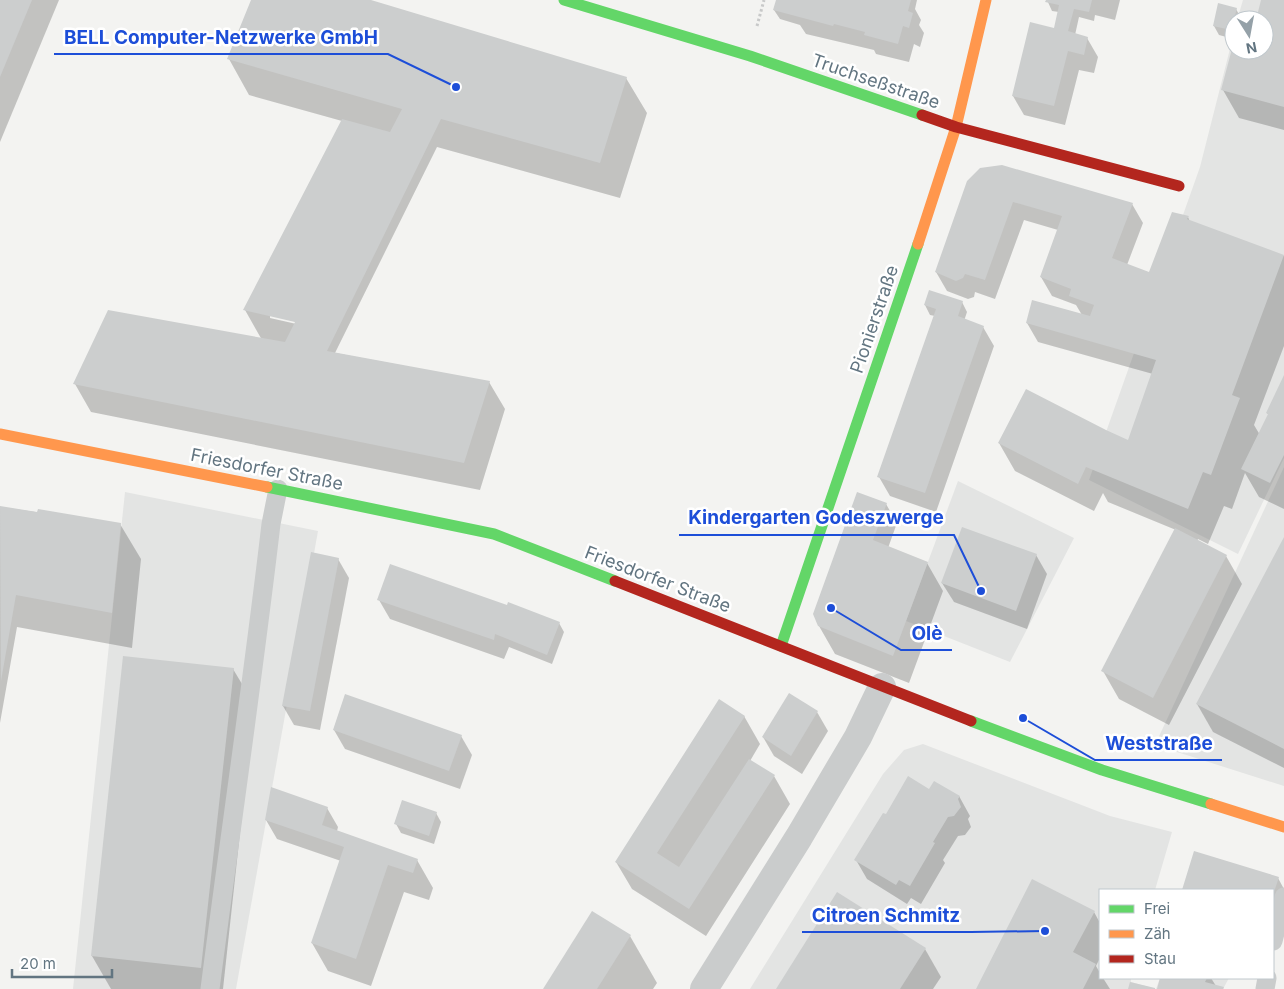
<svg xmlns="http://www.w3.org/2000/svg" width="1284" height="989" font-family="Inter,sans-serif">
  <rect width="100%" height="100%" fill="#f3f3f1"/>
  <g fill="#e3e4e3">
    <path d="M1243,0H1284V458L1238,554L1089,480L1200,167L1234,33V50H1264V20H1237Z"/>
    <path d="M1284,467V786L1155,745Z"/>
    <path d="M958,481L1074,538L1010,662L906,621Z"/>
    <path d="M125,492L318,531L236,989H73Z"/>
    <path d="M923,744L1110,816L1172,832L1155,890H1100V978H1131V982L1156,989L1160,978H1229L1223,989H750L883,774L904,750Z"/>
  </g>
  <g fill="#0003" fill-rule="evenodd">
    <path d="M0,0H59L0,142Z"/>
    <path d="M253,0H367L626,78L647,113L620,198L437,147L335,353L489,382L505,409L480,490L91,412L75,384L262,340L245,310L342,121L249,95L229,59ZM270,315L301,323V325L270,318Z"/>
    <path d="M777,0H917L915,9L921,20L919,25L924,33L920,47L914,44L909,62L876,54L874,50L806,34L800,25L780,19L774,10Z"/>
    <path d="M1047,0H1120L1115,20L1095,15L1094,21L1079,17L1075,35L1087,38L1098,57L1094,73L1079,70L1065,125L1024,115L1013,96L1057,30L1059,12L1052,11Z"/>
    <path d="M1263,0H1284V130L1239,118L1223,90L1234,47V50H1264V20H1257Z"/>
    <path d="M1236,9L1241,18V20H1234V39L1219,35L1214,26Z"/>
    <path d="M969,182L1132,204L1143,223L1127,265L1150,273L1188,217L1190,222L1284,256V346L1254,425L1260,435L1269,415L1267,413L1284,378V509L1259,497L1245,473L1232,509L1224,506L1208,544L1198,539L1197,541L1226,556L1242,584L1169,725L1119,699L1103,671L1176,530L1108,502L1103,493L1094,511L1015,471L999,443L1129,442L1153,374L1038,342L1027,323L1082,315L1076,305L1052,296L1041,277L1058,230L1024,220L995,299L975,292L974,297L968,299L947,291L936,272Z"/>
    <path d="M962,302L967,312L964,321L983,327L994,346L936,512L890,496L879,477L935,316L930,315L925,305Z"/>
    <path d="M886,504L897,523L888,548L927,563L943,591L909,683L835,654L819,626Z"/>
    <path d="M0,507L120,524L141,559L132,648L17,627L0,723Z"/>
    <path d="M1284,540V768L1213,732L1197,704Z"/>
    <path d="M1036,555L1047,574L1027,629L954,602L942,583Z"/>
    <path d="M338,559L349,578L320,730L294,725L283,706Z"/>
    <path d="M379,600L559,623L564,632L552,664L509,647L504,659L390,619Z"/>
    <path d="M233,669L254,704L223,989H111L92,956Z"/>
    <path d="M817,712L828,731L802,774L774,756L763,737Z"/>
    <path d="M744,716L760,744L750,761L774,776L790,804L706,936L632,889L616,862Z"/>
    <path d="M334,730L461,736L472,755L460,789L345,749Z"/>
    <path d="M929,790L959,796L970,816L968,819L971,827L965,835L958,836L943,860L945,863L921,904L911,898L907,904L867,879L856,860L887,815Z"/>
    <path d="M327,808L338,827L337,831L417,860L433,888L429,900L404,892L371,986L328,971L312,943L341,861L277,839L266,820Z"/>
    <path d="M436,813L441,822L434,844L401,833L396,824Z"/>
    <path d="M1195,853L1278,878L1284,889L1273,950V890H1184Z"/>
    <path d="M1094,912L1100,923V958L1096,966L1100,973V978H1103L1110,989H977Z"/>
    <path d="M630,936L657,983L653,989H545Z"/>
    <path d="M925,949L941,977L933,989H778Z"/>
    <path d="M1161,978H1211L1216,986L1224,989H1158Z"/>
  </g>
  <g fill="#cccece">
    <path d="M0,0H32L0,77Z"/>
    <path d="M251,0H371L627,77L600,163L441,119L327,351L490,381L464,463L73,384L108,310L285,342L295,322L243,310L342,119L390,132L402,109L227,59Z"/>
    <path d="M776,0H911L908,11L913,13L909,28L903,26L898,44L864,35L865,32L834,24L833,26L773,10Z"/>
    <path d="M1046,0H1092L1089,12L1074,9L1068,31L1088,37L1084,55L1068,51L1054,106L1012,96L1030,22L1054,28L1059,5L1045,2Z"/>
    <path d="M1261,0H1284V107L1221,90L1233,45L1234,50H1264V20H1256Z"/>
    <path d="M1218,3L1237,8L1231,30L1213,26Z"/>
    <path d="M1002,165L1133,203L1112,258L1149,272L1172,212L1189,216L1187,219L1284,255L1232,395L1240,398L1211,475L1203,472L1188,509L1086,467L1078,484L998,443L1026,389L1106,430L1128,440L1156,360L1026,323L1032,300L1090,316L1094,305L1069,296L1071,289L1040,277L1062,216L1013,202L985,280L965,274L963,278L956,281L935,272L967,181L980,168Z"/>
    <path d="M929,290L963,301L958,316L984,326L925,493L877,477L936,309L924,305Z"/>
    <path d="M1284,375V455L1270,483L1241,469L1268,414L1266,413Z"/>
    <path d="M857,492L887,503L873,540L928,562L893,656L818,626L813,614Z"/>
    <path d="M0,506L37,512L38,509L121,523L112,613L16,595L1,681Z"/>
    <path d="M962,527L1037,554L1016,611L941,583Z"/>
    <path d="M1175,528L1227,555L1153,698L1101,671Z"/>
    <path d="M1284,537V749L1196,704Z"/>
    <path d="M311,552L339,558L310,711L282,706Z"/>
    <path d="M390,564L507,605L508,602L560,622L547,655L495,634L494,640L377,600Z"/>
    <path d="M123,656L234,668L201,968L91,956Z"/>
    <path d="M789,693L818,711L791,756L762,737Z"/>
    <path d="M345,694L462,735L449,771L333,730Z"/>
    <path d="M719,699L745,716L657,853L679,867L749,759L775,775L689,909L615,862Z"/>
    <path d="M908,776L929,789L934,781L960,796L958,799L961,807L954,816L948,817L933,842L935,843L910,886L899,880L896,885L854,860L883,813L886,814Z"/>
    <path d="M271,787L328,807L322,825L418,859L413,873L388,865L356,959L311,943L344,847L265,820Z"/>
    <path d="M402,800L437,812L429,836L394,824Z"/>
    <path d="M1194,851L1279,877L1273,895V890H1182Z"/>
    <path d="M1032,879L1095,911L1073,952L1096,964L1083,989H976Z"/>
    <path d="M837,892L926,948L900,989H776Z"/>
    <path d="M592,911L631,935L597,989H543Z"/>
    <path d="M1160,978H1207L1205,982L1224,987L1223,989H1157Z"/>
    <path d="M1130,982L1155,988V989H1128Z"/>
  </g>
  <g fill="none" stroke-linecap="round" stroke-linejoin="round">
    <path stroke="#c8c9c9" stroke-width="3" stroke-dasharray="2.5 2.5" stroke-linecap="butt" d="M757,26L764,0"/>
    <g stroke="#cacccc" stroke-width="19">
      <path d="M1273,941L1284,897"/>
      <path d="M210,989C230,834 253,679 271,524L278,489"/>
      <path d="M1265,989L1267,978"/>
    </g>
    <path stroke="#cacccc" stroke-width="28" d="M704,989L799,837L858,737L882,687"/>
    <g stroke="#63d668" stroke-width="11">
      <path d="M564,0L750,56L922,115"/>
      <path d="M267,487L494,534L615,581"/>
      <path d="M781,646L918,244"/>
      <path d="M971,721L1102,770L1211,804"/>
    </g>
    <g stroke="#ff974d" stroke-width="11">
      <path d="M918,244L956,127L986,0"/>
      <path d="M0,434L267,487"/>
      <path d="M1211,804L1284,827"/>
    </g>
    <g stroke="#b3261e" stroke-width="11">
      <path d="M922,115L956,127L1179,186"/>
      <path d="M615,581L971,721"/>
    </g>
  </g>
  <g text-anchor="middle" dominant-baseline="central" stroke-width="5" stroke-linejoin="round" paint-order="stroke">
    <g font-size="18" fill="#627581" stroke="#fff">
      <text transform="translate(876 81) rotate(19)">Truchseßstraße</text>
      <text transform="translate(874 319) rotate(-71)">Pionierstraße</text>
      <text transform="translate(267 469) rotate(11)">Friesdorfer Straße</text>
      <text transform="translate(658 579) rotate(21)">Friesdorfer Straße</text>
    </g>
  </g>
  <path fill="none" stroke="#1d4ed8" stroke-width="2" d="M456 87L388 54H54M981 591L954 535H679M831 608L901 650H952M1023 718L1095 760H1222M1045 931L971 932H802"/>
  <g fill="#1d4ed8" stroke="#fff" stroke-width="2">
    <circle cx="456" cy="87" r="5"/>
    <circle cx="981" cy="591" r="5"/>
    <circle cx="831" cy="608" r="5"/>
    <circle cx="1023" cy="718" r="5"/>
    <circle cx="1045" cy="931" r="5"/>
  </g>
  <g font-size="19" text-anchor="middle" font-weight="bold" fill="#1d4ed8" stroke="#fff" stroke-width="5" stroke-linejoin="round" paint-order="stroke">
    <text x="221" y="44">BELL Computer-Netzwerke GmbH</text>
    <text x="816" y="524">Kindergarten Godeszwerge</text>
    <text x="927" y="640">Olè</text>
    <text x="1159" y="750">Weststraße</text>
    <text x="886" y="922">Citroen Schmitz</text>
  </g>
  <rect x="1099" y="889" width="175" height="90" fill="#ffffff" stroke="#c0c8cd"/>
  <rect x="1109" y="905" width="25" height="8" fill="#63d668" stroke="#c0c8cd"/>
  <text x="1144" y="914" font-size="15" fill="#627581">Frei</text>
  <rect x="1109" y="930" width="25" height="8" fill="#ff974d" stroke="#c0c8cd"/>
  <text x="1144" y="939" font-size="15" fill="#627581">Zäh</text>
  <rect x="1109" y="955" width="25" height="8" fill="#b3261e" stroke="#c0c8cd"/>
  <text x="1144" y="964" font-size="15" fill="#627581">Stau</text>
  <g transform="translate(1249 35) rotate(169)"><circle r="24" fill="#ffffff" stroke="#c0c8cd"/>
  <path d="M0-4L9 19L0 12L-9 19Z" fill="#95a1a8"/>
  <text y="-8" font-size="14" font-weight="bold" text-anchor="middle" fill="#627581">N</text>
  </g>
  <path d="M12 969v8h100v-8" fill="none" stroke="#627581" stroke-width="2.5"/>
  <text x="20" y="969" font-size="15" fill="#627581" stroke="#ffffff" stroke-width="4" paint-order="stroke">20 m</text>
</svg>
